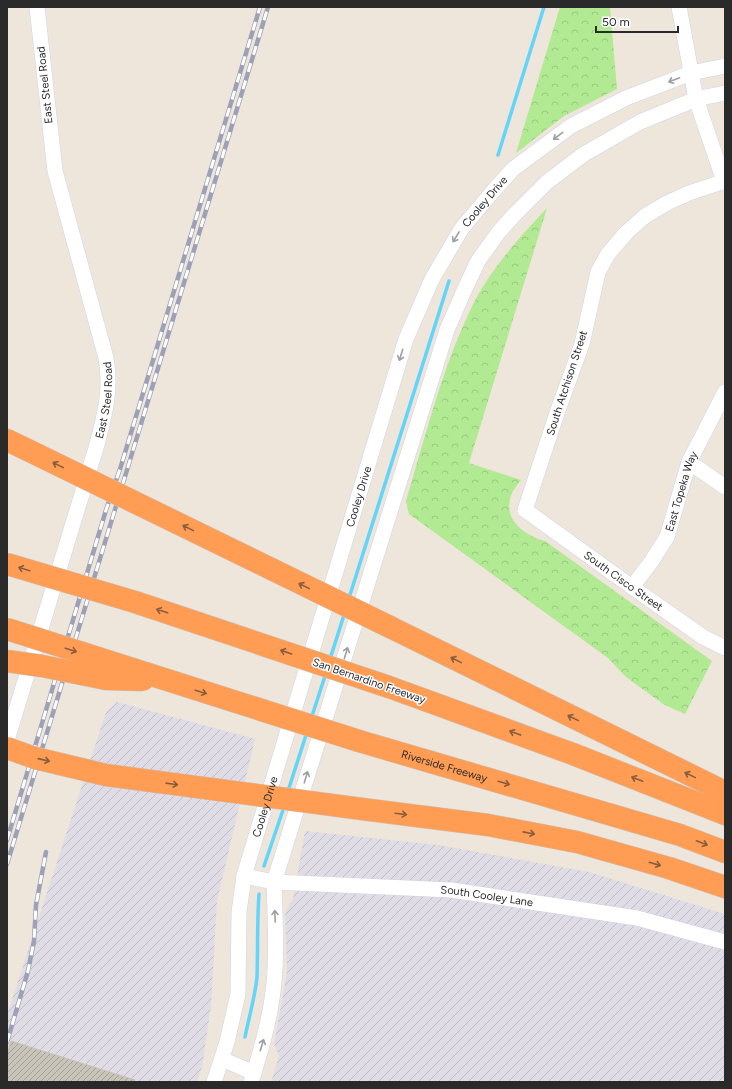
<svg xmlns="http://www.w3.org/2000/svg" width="732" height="1089" font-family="Figtree,sans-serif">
  <defs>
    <pattern id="industrial-furrows" width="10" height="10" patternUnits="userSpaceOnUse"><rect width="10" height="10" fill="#dfdce6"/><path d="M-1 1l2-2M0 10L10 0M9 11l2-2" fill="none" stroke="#c0bdc5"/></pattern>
    <pattern id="park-crowns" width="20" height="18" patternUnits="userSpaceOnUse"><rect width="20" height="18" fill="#b1ea92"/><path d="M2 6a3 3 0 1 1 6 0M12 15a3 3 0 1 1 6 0" fill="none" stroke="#98c97e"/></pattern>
    <pattern id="building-hatch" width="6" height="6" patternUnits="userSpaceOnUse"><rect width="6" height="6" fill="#c8c4ba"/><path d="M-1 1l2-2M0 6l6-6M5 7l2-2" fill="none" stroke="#a39f97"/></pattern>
  </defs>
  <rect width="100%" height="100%" fill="#eee5db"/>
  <g fill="url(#industrial-furrows)">
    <path d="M117,702L255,739L217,901L211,1006L202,1067L197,1082H7V1015L106,712Z"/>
    <path d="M305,831L438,845L589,872L725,914V1082H271L279,1056L274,1044L287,972L285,913L293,899Z"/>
  </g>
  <g fill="url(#park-crowns)">
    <path d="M560,7H610L617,89L564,116L516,153Z"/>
    <path d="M547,208L469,463L521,480C518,484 514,489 512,493C501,519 524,535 545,541L712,661L685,714L663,704L626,677L608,658L409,514L406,501C425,438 441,372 469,313C487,273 517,240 547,208Z"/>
  </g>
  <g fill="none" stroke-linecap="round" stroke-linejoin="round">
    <g stroke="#63d4fa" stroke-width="3.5">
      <path d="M498,155L544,7"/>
      <path d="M349,598L449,281"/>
      <path d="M330,659L345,612"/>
      <path d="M311,719L326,673"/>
      <path d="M288,791L307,732"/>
      <path d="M264,866L284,807"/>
      <path d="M245,1037C249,1017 255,997 257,977C258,949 257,922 259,894"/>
    </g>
  </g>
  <path fill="url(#building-hatch)" stroke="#c9c2b4" d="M11,1041L135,1080L134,1082H7V1054Z"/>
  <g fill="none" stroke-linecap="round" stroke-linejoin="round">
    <g stroke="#d0d4e5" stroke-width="16">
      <g id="minor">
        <path d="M679,7L696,99L724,181"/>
        <path id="s1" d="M725,181L689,193L667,203L645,216L626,233L608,254L598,272L582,344L558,410L525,510L632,587L703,637L725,648"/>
        <path d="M689,462L725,487"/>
        <path id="s2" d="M632,587L651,562L667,537L689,462L725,392"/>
        <path id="s3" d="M7,740L96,448C104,417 112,391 106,358L55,171L37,7"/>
        <path id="s4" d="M244,876L274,882L451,890L637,918L725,942"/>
        <path d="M222,1059L254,1073"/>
        <path id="s5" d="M214,1082L227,1042L238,994L239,912L244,876L406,339L432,279L462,228L494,190L513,169L571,126L626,98L691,73L725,66"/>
        <path d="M251,1082C260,1054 268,1027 272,999C278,960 275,920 274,882L447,330L463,293L478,261L498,233L514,215L547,182L584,154L640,122L696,99L725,93"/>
      </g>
    </g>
    <g stroke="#c8c8c8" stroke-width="23">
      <g id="highway">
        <path d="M7,440L38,455"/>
        <path d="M390,627L725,792"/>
        <path d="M389,687L573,754L725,814"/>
        <path id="s6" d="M359,741L680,835L725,852"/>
        <path d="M362,809L488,825L577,842L669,868L725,887"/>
      </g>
    </g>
    <use href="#minor" stroke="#fff" stroke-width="15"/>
    <use href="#highway" stroke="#ff9d55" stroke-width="22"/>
    <g stroke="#9da1b7" stroke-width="4.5">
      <g id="rail">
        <path d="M7,840L106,510L121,466L260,7"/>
        <path d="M7,864L268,7"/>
        <path d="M7,1042L28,971L34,941L36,905L46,852"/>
      </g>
    </g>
    <use href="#rail" stroke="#fff" stroke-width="3" stroke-dasharray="9" stroke-linecap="butt"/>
    <g stroke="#c8c8c8" stroke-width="23" stroke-linecap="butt">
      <g id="highway-bridge">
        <path d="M38,455L390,627"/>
        <path d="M7,564L135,602L389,687"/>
        <path d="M7,629L359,741"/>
        <path d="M7,661L42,666L106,679L143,680"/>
        <path d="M7,748L35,758L106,775L362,809"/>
      </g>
    </g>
    <use href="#highway-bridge" stroke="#ff9d55" stroke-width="22"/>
  </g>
  <defs><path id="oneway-shaft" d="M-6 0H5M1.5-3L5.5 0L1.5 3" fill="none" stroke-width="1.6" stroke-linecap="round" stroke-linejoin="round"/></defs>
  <g stroke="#9f9f9f">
    <use href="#oneway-shaft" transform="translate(674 80) rotate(159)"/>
    <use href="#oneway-shaft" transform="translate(558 136) rotate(143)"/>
    <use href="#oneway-shaft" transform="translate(456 237) rotate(121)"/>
    <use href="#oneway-shaft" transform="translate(401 355) rotate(107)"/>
    <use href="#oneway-shaft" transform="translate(346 653) rotate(-73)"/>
    <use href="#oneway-shaft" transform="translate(306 777) rotate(-73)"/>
    <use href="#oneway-shaft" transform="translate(275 916) rotate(-92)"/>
    <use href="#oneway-shaft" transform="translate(262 1045) rotate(-73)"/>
  </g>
  <g stroke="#8a5e3d">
    <use href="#oneway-shaft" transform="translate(58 465) rotate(-154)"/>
    <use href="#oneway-shaft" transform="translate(188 528) rotate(-154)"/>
    <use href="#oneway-shaft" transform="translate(24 569) rotate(-163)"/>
    <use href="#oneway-shaft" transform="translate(304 586) rotate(-154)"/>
    <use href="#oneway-shaft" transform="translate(162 611) rotate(-162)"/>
    <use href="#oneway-shaft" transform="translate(71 650) rotate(18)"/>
    <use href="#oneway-shaft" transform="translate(286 652) rotate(-161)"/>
    <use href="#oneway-shaft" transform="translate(456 660) rotate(-154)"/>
    <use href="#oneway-shaft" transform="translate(201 692) rotate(17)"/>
    <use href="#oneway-shaft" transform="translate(573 718) rotate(-154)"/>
    <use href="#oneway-shaft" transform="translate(515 733) rotate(-160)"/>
    <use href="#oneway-shaft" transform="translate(44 760) rotate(13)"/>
    <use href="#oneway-shaft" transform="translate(690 775) rotate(-154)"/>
    <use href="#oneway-shaft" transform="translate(637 779) rotate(-159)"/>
    <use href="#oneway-shaft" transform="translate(504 783) rotate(16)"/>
    <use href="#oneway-shaft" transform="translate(172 784) rotate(8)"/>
    <use href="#oneway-shaft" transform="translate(401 814) rotate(7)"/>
    <use href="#oneway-shaft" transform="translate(529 833) rotate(11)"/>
    <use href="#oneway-shaft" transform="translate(702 843) rotate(21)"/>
    <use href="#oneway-shaft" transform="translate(655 864) rotate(16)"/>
  </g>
  <g text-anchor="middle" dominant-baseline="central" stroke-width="3" stroke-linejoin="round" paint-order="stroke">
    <g font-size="11" fill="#2a2a2a" stroke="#fff">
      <text transform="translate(45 85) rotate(-96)">East Steel Road</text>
      <text stroke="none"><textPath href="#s5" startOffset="930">Cooley Drive</textPath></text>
      <text transform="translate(567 383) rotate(-72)">South Atchison Street</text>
      <text stroke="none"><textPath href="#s3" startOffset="354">East Steel Road</textPath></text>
      <text stroke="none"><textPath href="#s2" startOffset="109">East Topeka Way</textPath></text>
      <text stroke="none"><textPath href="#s5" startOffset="606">Cooley Drive</textPath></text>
      <text stroke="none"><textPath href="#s1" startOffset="532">South Cisco Street</textPath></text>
      <text transform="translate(369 681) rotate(19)">San Bernardino Freeway</text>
      <text stroke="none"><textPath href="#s6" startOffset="89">Riverside Freeway</textPath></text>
      <text stroke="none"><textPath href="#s5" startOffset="282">Cooley Drive</textPath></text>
      <text stroke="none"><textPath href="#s4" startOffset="244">South Cooley Lane</textPath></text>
    </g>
  </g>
  <rect width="732" height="1089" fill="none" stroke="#2a2a2a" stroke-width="16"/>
  <path d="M596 26v6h82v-6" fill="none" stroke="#2a2a2a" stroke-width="2"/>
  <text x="602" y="26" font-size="12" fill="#2a2a2a" stroke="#ffffff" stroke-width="3" paint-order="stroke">50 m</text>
</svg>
